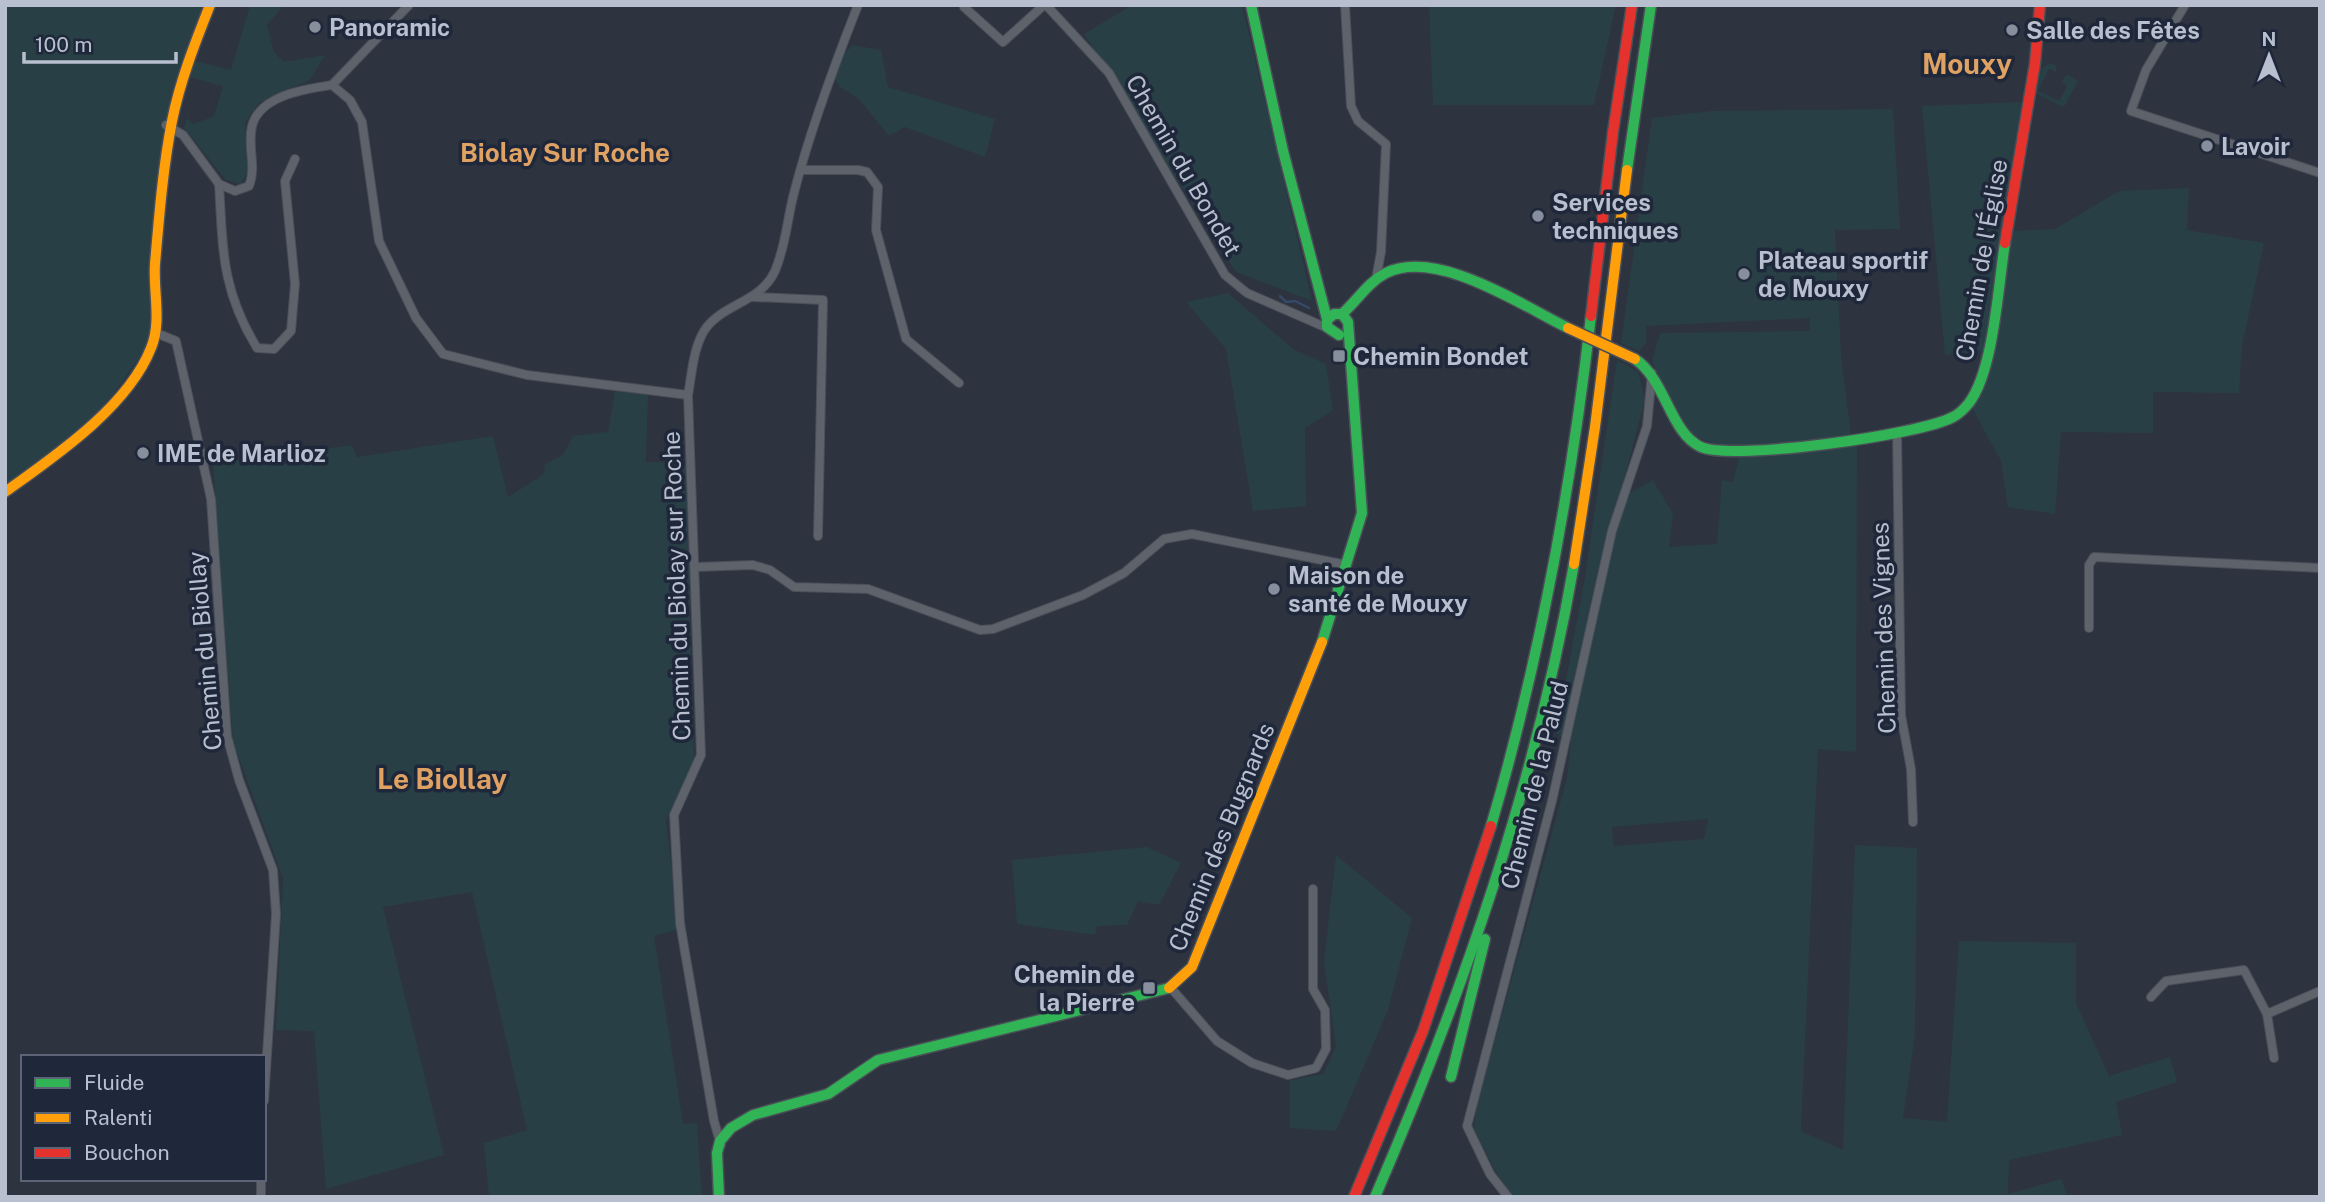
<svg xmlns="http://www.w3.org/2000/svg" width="2325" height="1202" font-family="'Public Sans',sans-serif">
  <rect width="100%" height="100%" fill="#2d333f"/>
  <g fill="#293f46" fill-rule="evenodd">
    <path d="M5,5H204L176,80L163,134L149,267L152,321L148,345L102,410L75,438L5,488Z"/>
    <path d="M250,5H284L267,25L274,52L284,62L325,55L310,80L259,103L245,123L250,167L241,184L226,180L184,128L187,118L194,124L214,116L223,86L189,77L195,61L231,70Z"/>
    <path d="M1132,5H1242L1312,301L1236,272L1084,34Z"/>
    <path d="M1429,5H1616L1594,105H1433Z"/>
    <path d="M853,45L881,50L888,87L995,119L985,157L905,127L889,136L859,99L840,87L834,77L839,59Z"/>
    <path d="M2050,63L2056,65V72L2049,69L2038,91L2059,101L2067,86L2061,82L2067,74L2078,81L2064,107L2034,93L2038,71Z"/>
    <path d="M2023,102L2034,103L2014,231L2055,229L2119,191L2189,188L2187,230L2264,243L2242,346L2239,393L2153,392V433L2061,432L2055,514L2008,507L2001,461L1972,408L1981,351L1945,355L1922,106Z"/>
    <path d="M1893,109L1900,229L1835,230L1841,356L1851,435C1810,439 1710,463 1683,425C1670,406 1662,381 1652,361L1660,333L1810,331V318L1646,326V343L1639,351L1621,343L1652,118L1711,111Z"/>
    <path d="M1228,293L1293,349L1326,364L1333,410L1305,428L1306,506L1253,511L1226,349L1186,302Z"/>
    <path d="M1617,360L1638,372L1645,399L1619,499L1653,480L1673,514L1669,547L1717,544L1722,480L1733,482L1739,457L1857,443L1856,752L1818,749L1801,1131L1843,1150L1855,845L1917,848L1915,1035L1903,1118L1947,1122L1959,941L2076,943V1003L2109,1076L2170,1057L2177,1082L2116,1102L2122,1135L2009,1160L2008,1194L2061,1179L2068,1197H1513L1497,1174L1474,1129L1477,1105L1567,778L1571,742L1556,733L1584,583ZM1708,819L1704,839L1614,846L1612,827Z"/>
    <path d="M615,391L648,394L646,462L686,463L694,762L666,821L679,929L654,936L683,1124L697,1123L702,1197H489L484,1143L527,1130L472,892L383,907L444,1155L326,1189L314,1031L276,1030L283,878L233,742L213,464L352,445L357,457L493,436L508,497L544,474L545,464L563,455L573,436L608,432Z"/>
    <path d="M1147,847L1181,863L1159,905L1138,901L1127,925L1097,926L1095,935L1017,924L1012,860Z"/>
    <path d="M1336,855L1412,918L1388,1010L1336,1131L1290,1128V1080L1323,1074L1336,1047L1324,962Z"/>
  </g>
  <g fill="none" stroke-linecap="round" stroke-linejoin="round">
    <path stroke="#37496a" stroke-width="2.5" d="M1280,296L1286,302L1295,301L1309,308"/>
    <g stroke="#4a4e57" stroke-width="10">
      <g id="street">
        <path d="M1046,5L1109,73L1225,275L1247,293L1327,328"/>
        <path d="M1345,5L1351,106L1358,121L1386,144L1381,252L1376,279"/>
        <path d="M2185,5L2146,70L2131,111L2320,173"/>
        <path d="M964,7L1003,42L1044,5"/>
        <path d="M332,85L409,5"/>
        <path d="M166,125L183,135L219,184L235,191L249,186C257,166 247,147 252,126C260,95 306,89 332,85L350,100L362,122L379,241L416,318L443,354L527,375L688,395"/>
        <path d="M802,170H858L867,172L878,187L876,230L906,339L959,383"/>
        <path d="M219,184C223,249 221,289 257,348L274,349L291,331L295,284L285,181L295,159"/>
        <path d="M754,297L823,300L818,536"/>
        <path d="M156,333L176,341L211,499L227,736L239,780L273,870L276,914L264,1101"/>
        <path d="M1897,432L1901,715L1911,769L1913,822"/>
        <path d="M696,567L753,565L770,570L794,587L868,589L980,630L993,629L1083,595L1124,573L1164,539L1192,534L1347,565"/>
        <path d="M2089,628V565L2094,557L2320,568"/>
        <path d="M1171,988L1217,1041L1252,1063L1288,1075L1316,1068L1326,1049L1325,1010L1313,989V889"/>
        <path d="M2151,997L2166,981L2244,970L2267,1014L2320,991"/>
        <path d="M2267,1014L2274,1058"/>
        <path d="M721,1145L714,1121L680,923L674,815L701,755L688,395C692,374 693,346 706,328C725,303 761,302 775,271C786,245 787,220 794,193C810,130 834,66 858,5"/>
        <path d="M261,1197V1179"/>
        <path d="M1508,1197L1490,1174L1467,1126L1552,801L1612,531L1647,426L1652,373"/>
      </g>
    </g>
    <g stroke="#4a4e57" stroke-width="13">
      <g id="fast">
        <path d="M1251,5L1283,151L1327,319"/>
        <path d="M1627,170L1651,5"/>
        <path d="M1342,314C1357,301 1368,282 1386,273C1437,248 1521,305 1568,328"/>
        <path d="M1635,359C1666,380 1670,433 1701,447C1733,461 1920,435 1953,417C1959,414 1965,408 1969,403C1994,370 1998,286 2005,243"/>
        <path d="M1322,642L1362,513L1348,322L1342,314H1334L1327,320V327L1339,335"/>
        <path d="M1491,826C1540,659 1571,489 1591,316"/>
        <path d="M1451,1077L1485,939"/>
        <path d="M719,1197L717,1153L720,1141L731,1128L753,1115L828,1094L878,1060L1169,988"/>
        <path d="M1375,1197C1463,993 1536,783 1574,564"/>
      </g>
    </g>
    <g stroke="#4a4e57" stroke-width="13">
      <g id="slow">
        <path d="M5,492C54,457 128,407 151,348C162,322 153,291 155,264C159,217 163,167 172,121C180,81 195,43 210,5"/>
        <path d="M1574,564L1595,427L1627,170"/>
        <path d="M1169,988L1192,967L1322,642"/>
      </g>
    </g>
    <g stroke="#4a4e57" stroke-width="13">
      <g id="jam">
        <path d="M2005,243L2035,63L2040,5"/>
        <path d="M1591,316L1613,132L1632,5"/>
        <path d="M1354,1197L1423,1031L1491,826"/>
      </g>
    </g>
    <use href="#street" stroke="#5e626b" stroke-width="8"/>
    <use href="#fast" stroke="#30b455" stroke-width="10"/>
    <use href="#slow" stroke="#ff9f0a" stroke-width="10"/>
    <use href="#jam" stroke="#e5322d" stroke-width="10"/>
    <g stroke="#4a4e57" stroke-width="13" stroke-linecap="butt">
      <path id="slow-bridge" d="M1568,328L1635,359"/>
    </g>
    <use href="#slow-bridge" stroke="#ff9f0a" stroke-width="10"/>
  </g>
  <g fill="#878e9c" stroke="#1f283b" stroke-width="2.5">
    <circle cx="315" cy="27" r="7"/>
    <circle cx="2012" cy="30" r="7"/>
    <circle cx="2207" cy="146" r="7"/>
    <circle cx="1538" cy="216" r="7"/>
    <circle cx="1744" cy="274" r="7"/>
    <rect x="1332" y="349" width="14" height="14" rx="3.5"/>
    <circle cx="143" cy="453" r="7"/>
    <circle cx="1274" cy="589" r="7"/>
    <rect x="1142" y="981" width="14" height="14" rx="3.5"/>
  </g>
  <g text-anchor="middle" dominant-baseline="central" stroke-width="7" stroke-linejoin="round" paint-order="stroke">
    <g font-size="24" font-weight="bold" fill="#b8bfce" stroke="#1f283b" text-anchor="start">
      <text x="329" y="27">Panoramic</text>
      <text x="2026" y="30">Salle des Fêtes</text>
      <text x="2221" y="146">Lavoir</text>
      <text x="1552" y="202">Services<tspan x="1552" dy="28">techniques</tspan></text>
      <text x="1758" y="260">Plateau sportif<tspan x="1758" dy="28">de Mouxy</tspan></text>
      <text x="1353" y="356">Chemin Bondet</text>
      <text x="157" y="453">IME de Marlioz</text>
      <text x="1288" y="575">Maison de<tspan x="1288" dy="28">santé de Mouxy</tspan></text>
      <text x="1135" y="974" text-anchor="end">Chemin de<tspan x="1135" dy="28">la Pierre</tspan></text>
    </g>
    <g font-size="24" fill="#b8bfce" stroke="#1f283b">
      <text transform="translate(1184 165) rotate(60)">Chemin du Bondet</text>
      <text transform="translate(1981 260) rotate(-80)">Chemin de l'Église</text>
      <text transform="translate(676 586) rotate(-92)">Chemin du Biolay sur Roche</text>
      <text transform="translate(1883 628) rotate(-92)">Chemin des Vignes</text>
      <text transform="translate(204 651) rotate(-95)">Chemin du Biollay</text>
      <text transform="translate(1534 785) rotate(-76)">Chemin de la Palud</text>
      <text transform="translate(1221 837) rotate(-68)">Chemin des Bugnards</text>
    </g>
    <g font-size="26" font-weight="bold" fill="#dfa263" stroke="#1f283b">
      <text x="565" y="152">Biolay Sur Roche</text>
    </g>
    <g font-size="28" font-weight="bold" fill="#dfa263" stroke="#1f283b">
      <text x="1967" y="63">Mouxy</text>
      <text x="442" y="778">Le Biollay</text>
    </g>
  </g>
  <rect width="2325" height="1202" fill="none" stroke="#b8bfce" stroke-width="14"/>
  <rect x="21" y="1055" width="245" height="126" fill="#1f283b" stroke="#5c6476" stroke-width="2"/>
  <rect x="35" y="1078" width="35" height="10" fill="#30b455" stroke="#5c6476" stroke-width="2"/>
  <text x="84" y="1090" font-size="21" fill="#b8bfce">Fluide</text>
  <rect x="35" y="1113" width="35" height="10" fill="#ff9f0a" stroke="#5c6476" stroke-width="2"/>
  <text x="84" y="1125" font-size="21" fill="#b8bfce">Ralenti</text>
  <rect x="35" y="1148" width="35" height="10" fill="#e5322d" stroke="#5c6476" stroke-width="2"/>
  <text x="84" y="1160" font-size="21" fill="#b8bfce">Bouchon</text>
  <g transform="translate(2269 56)" stroke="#1f283b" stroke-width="5" paint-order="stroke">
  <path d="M0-5L12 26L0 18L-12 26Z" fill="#b8bfce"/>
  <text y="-10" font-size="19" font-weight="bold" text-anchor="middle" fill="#b8bfce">N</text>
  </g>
  <path d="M24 52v10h152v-10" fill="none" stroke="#b8bfce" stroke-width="3.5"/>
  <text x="35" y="52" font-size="21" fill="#b8bfce" stroke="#1f283b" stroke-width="5" paint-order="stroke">100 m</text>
</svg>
